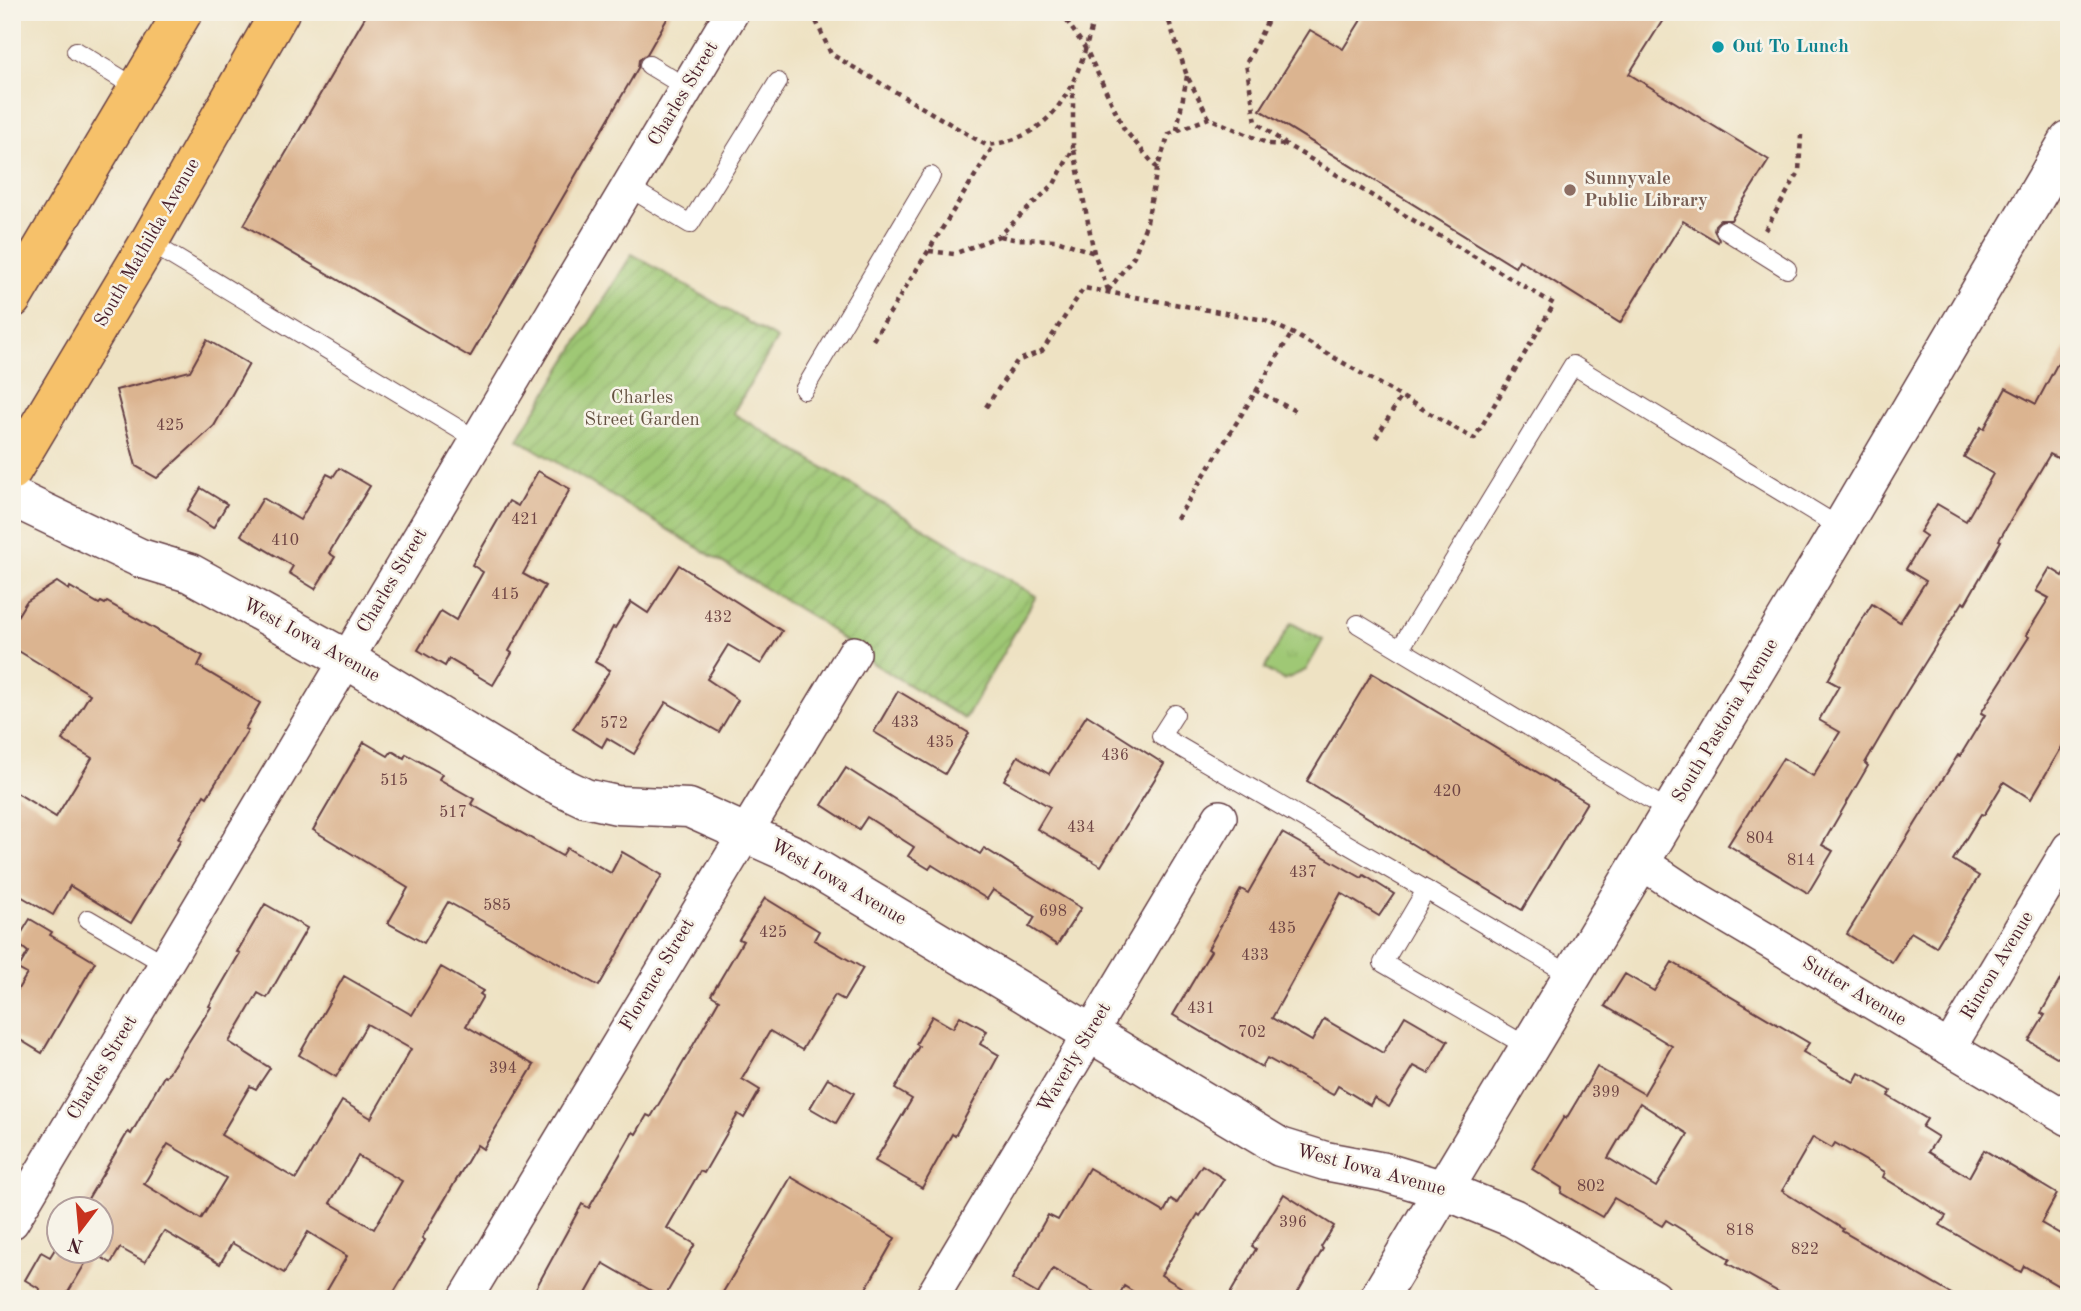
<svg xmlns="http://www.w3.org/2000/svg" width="2081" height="1311" font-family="'Old Standard TT',serif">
  <defs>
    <pattern id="grass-tufts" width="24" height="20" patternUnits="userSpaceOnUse" patternTransform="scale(1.75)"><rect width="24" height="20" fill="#9fc874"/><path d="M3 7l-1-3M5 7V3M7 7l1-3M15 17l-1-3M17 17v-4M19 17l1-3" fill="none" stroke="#8aab65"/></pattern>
    <pattern id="garden-furrows" width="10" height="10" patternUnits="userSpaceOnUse" patternTransform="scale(1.75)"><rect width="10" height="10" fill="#9fc874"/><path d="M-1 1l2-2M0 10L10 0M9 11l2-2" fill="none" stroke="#8aab65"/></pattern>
  </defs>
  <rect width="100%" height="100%" fill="#f7f3e8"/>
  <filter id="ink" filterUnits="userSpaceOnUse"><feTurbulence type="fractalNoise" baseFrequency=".0143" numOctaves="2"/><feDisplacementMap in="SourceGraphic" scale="14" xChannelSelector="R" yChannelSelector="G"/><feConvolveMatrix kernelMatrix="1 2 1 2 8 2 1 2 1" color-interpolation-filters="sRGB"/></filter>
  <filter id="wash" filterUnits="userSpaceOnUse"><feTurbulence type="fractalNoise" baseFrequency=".00686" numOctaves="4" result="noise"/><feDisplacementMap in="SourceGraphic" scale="28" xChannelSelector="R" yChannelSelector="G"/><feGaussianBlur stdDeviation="1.57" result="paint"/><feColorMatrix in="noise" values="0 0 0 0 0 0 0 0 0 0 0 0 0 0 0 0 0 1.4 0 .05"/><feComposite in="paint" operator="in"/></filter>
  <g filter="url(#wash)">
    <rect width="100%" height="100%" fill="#eee2c3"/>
    <path fill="url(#grass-tufts)" stroke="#747450" stroke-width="2" d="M1291,623L1323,640L1306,670L1284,680L1264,669Z"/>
    <path fill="url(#garden-furrows)" stroke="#747450" stroke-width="2" d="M632,254L777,339L733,413L1036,596L965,719L874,664L819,621L518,439Z"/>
    <g id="blocks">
      <g fill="#dbb490" fill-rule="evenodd">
        <path d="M368,12H671L647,54L639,60L638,68L470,357L244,225Z"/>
        <path d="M1366,12H1668L1629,74L1769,160L1731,220H1720L1715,225L1714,230L1719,240L1718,242L1683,221L1620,323L1519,260L1515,267L1260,110L1310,30L1343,49Z"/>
        <path d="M207,340L249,364L214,426L157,478L136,466L116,390L190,371Z"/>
        <path d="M2069,342V464L2050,454L1999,540L2001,541L1965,604L1963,602L1906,693L1865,763L1868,766L1822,845L1833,851L1808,893L1728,845L1783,758L1813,776L1840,732L1819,720L1839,686L1828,680L1854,633L1872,604L1900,622L1926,581L1906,569L1926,536L1920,532L1937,504L1966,521L1993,474L1964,457L1981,427L1984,429L2006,388L2036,404Z"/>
        <path d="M339,468L370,486L329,553L335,557L315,589L289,573L293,566L241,535L263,498L300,520L327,474L333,477Z"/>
        <path d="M538,471L570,489L523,574L545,586L509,651L512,653L493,685L449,659L445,666L418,650L441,611L456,620L483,572L472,565L509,501L518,506Z"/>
        <path d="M201,488L227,504L213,528L187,511Z"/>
        <path d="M679,565L782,631L761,664L728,645L707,679L738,700L719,732L666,702L634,754L607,738L602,747L573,729L610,670L595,662L613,627L615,628L631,602L648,613Z"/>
        <path d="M2069,566V735L2031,799L2004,782L1984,815L1981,814L1953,860L1979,876L1936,947L1911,932L1892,962L1847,934L1958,755L1960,756L1985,715L1981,713L2029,637L2026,635L2049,598L2036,591L2050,568L2063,576Z"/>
        <path d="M57,582L69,590L70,587L99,604L101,602L105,604L107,602L203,656L198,666L260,703L245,729L248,730L207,797L204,795L178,839L181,840L131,923L70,886L53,915L12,891V790L56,817L92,758L62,740L90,694L12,647V625L26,602Z"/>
        <path d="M1372,673L1587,802L1522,910L1307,781Z"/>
        <path d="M898,691L969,733L945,774L874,732Z"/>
        <path d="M1087,715L1164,764L1101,866L1037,829L1050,807L1004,780L1018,756L1049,774Z"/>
        <path d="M364,742L388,756L392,751L404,758L406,754L442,774L439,779L474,799L471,804L562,856L567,848L611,873L622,852L662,875L599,986L448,902L424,943L388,923L408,888L313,830Z"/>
        <path d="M846,768L980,854L984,848L1081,908L1057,945L1029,927L1035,917L993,890L987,899L932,865L929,869L908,856L914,847L867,817L859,829L822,805Z"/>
        <path d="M1282,833L1362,878L1364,875L1394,894L1379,916L1341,893L1272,1018L1312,1041L1324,1019L1383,1053L1405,1016L1448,1041L1429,1074L1414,1066L1389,1107L1374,1098L1370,1105L1338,1086L1333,1095L1267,1058L1262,1067L1173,1015L1211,951L1208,949L1241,889L1248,893Z"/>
        <path d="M765,898L819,931L814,940L863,968L844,1000L835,995L802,1050L770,1031L742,1079L760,1090L744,1118L738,1114L704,1173L700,1171L667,1228L695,1244L664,1298L603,1263L583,1299H530L582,1204L589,1208L633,1132L636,1134L647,1115L651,1117L675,1077L719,1000L711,995L743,941L739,939Z"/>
        <path d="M265,904L307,928L267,998L258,993L229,1042L270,1068L256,1089L250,1086L221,1135L296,1179L342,1101L371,1118L411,1049L367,1024L336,1077L299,1055L344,976L412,1015L441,967L483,991L480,994L483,996L466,1026L534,1065L483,1149L477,1145L422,1238L425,1240L390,1299H322L347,1256L308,1232L284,1273L232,1243L220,1264L164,1231L145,1262L120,1248L111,1263L92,1252L64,1299H34L40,1289L25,1280L41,1252L50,1257L60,1241V1251H102V1209H78L80,1206L83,1207L128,1132L131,1134L164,1076L166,1077L211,1007L209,1006L240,953L237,952ZM168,1144L226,1178L201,1219L144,1184ZM358,1156L402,1181L374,1229L330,1203Z"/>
        <path d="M30,919L52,932L50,935L95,962L42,1053L12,1035V999L27,974L18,969L28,952L16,942Z"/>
        <path d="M1672,962L1809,1043L1803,1052L1854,1082L1859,1073L1891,1091L1888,1096L1927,1119L1922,1127L1938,1137L1928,1152L1969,1177L1984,1150L2057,1194L2041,1223L2069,1239V1292L2024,1266L2021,1272L1940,1225L1946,1216L1883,1177L1885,1172L1835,1143L1832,1148L1813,1137L1782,1191L1843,1229L1842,1231L1960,1299H1791L1727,1263L1730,1259L1666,1220L1662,1226L1614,1198L1602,1217L1561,1193L1562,1188L1532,1169L1564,1117L1566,1119L1597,1067L1644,1094L1672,1046L1605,1006L1625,974L1654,991ZM1640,1103L1688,1134L1656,1187L1608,1158Z"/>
        <path d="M2069,964V1064L2029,1041L2045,1015L2041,1013Z"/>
        <path d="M932,1016L953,1028L960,1016L987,1031L980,1044L999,1055L955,1136L952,1134L922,1188L875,1161L912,1099L895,1089L919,1046L916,1044Z"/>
        <path d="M828,1078L854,1093L836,1123L810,1108Z"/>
        <path d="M1202,1165L1224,1179L1200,1216L1198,1214L1161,1275L1200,1299H1145L1124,1286L1117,1299H1107L1053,1269L1038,1294L1012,1279L1048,1215L1058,1220L1089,1168L1164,1212L1171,1199L1177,1203Z"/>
        <path d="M791,1177L895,1238L860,1299H719Z"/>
        <path d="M1284,1194L1334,1226L1321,1247L1323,1249L1294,1299H1227L1256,1249L1252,1246Z"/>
      </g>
    </g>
  </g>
  <g filter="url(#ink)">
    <use href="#blocks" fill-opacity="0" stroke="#633c42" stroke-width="2"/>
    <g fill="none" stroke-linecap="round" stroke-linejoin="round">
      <g stroke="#633c42" stroke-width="20">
        <g id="service">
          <path d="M76,51L138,89"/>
          <path d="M649,65L687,88"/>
          <path d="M628,187L690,224L778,82"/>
          <path d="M1725,230L1787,269"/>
          <path d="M149,242L477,440"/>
          <path d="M804,390L931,176"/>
          <path d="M1358,624L1671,812"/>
          <path d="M1400,649L1573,365L1841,528"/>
          <path d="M1175,714L1161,736L1426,890L1383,963L1528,1047"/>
          <path d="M1426,890L1571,975"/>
          <path d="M88,919L165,964"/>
        </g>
      </g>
      <g stroke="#633c42" stroke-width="36">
        <g id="minor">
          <path d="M1641,862L1689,894L2069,1119"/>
          <path d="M1949,1048L2069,848"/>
          <path d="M12,1222L732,12"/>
          <path d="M465,1299L854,653"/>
          <path d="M931,1299L1220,817"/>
        </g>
      </g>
      <g stroke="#633c42" stroke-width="41">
        <g id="tertiary">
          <path d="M12,497L140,558L190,573L346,659L543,778L585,798L617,805L689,808L794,855L1280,1147L1325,1161L1384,1172L1444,1190L1513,1218L1653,1299"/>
          <path d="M1378,1299L1841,528L2069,140"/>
        </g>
      </g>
      <g stroke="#633c42" stroke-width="41">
        <g id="primary">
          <path d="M12,299L183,12"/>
          <path d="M12,471L149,242L280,12"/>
        </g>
      </g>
      <g stroke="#633c42" stroke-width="4.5" stroke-dasharray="5 5" stroke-linecap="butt">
        <path d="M812,12L831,54L986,145C1060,139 1081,74 1095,12"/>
        <path d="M1061,12L1087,51L1124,129L1157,168"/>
        <path d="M1166,12L1187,76L1209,118L1269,144L1286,145"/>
        <path d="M1177,130L1187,76"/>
        <path d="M1074,150L1094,253L1108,290"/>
        <path d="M1765,230L1799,172L1801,135"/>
        <path d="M1000,236L1013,239L1057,240L1094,253"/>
        <path d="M929,251L954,254L999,236L1054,184L1073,149V84"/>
        <path d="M1108,291L1134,256L1147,222L1157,169L1169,134L1209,118"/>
        <path d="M873,340L994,145"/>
        <path d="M1255,390L1297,412"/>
        <path d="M986,407L1017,361L1042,351L1084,288L1264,320L1292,333L1474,439L1554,304L1287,145L1256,122L1246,64L1272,12"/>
        <path d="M1376,438L1401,397"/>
        <path d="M1177,519L1292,333"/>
      </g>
      <use href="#service" stroke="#fff" stroke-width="18"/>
      <use href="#minor" stroke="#fff" stroke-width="33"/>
      <use href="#tertiary" stroke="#fff" stroke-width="38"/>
      <use href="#primary" stroke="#f6c16b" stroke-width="38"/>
    </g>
  </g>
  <circle fill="#0f9aa8" stroke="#f7f3e8" stroke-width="2.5" cx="1718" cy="47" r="7"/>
  <circle fill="#8d6e63" stroke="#f7f3e8" stroke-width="2.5" cx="1570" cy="190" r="7"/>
  <g text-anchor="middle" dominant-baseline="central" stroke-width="5" stroke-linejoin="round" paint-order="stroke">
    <g font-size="16" fill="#6e4444">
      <text x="170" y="426">425</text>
      <text x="525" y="520">421</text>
      <text x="285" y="541">410</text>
      <text x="505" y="595">415</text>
      <text x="718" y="618">432</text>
      <text x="905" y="723">433</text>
      <text x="614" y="724">572</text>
      <text x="940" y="743">435</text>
      <text x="1115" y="756">436</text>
      <text x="394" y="781">515</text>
      <text x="1447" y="792">420</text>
      <text x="453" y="813">517</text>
      <text x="1081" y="828">434</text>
      <text x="1760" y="839">804</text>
      <text x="1801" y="861">814</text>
      <text x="1303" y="873">437</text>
      <text x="497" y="906">585</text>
      <text x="1053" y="912">698</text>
      <text x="1282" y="929">435</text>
      <text x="773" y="933">425</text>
      <text x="1255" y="956">433</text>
      <text x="1201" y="1009">431</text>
      <text x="1252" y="1033">702</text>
      <text x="503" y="1069">394</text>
      <text x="1606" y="1093">399</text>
      <text x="1591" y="1187">802</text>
      <text x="1293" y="1223">396</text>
      <text x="1740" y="1231">818</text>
      <text x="1805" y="1250">822</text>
    </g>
    <g font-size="19" font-weight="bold" fill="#0d838f" stroke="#f7f3e8" text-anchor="start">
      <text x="1732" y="47">Out To Lunch</text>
    </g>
    <g font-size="19" fill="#4a1f2b" stroke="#f7f3e8">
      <text transform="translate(684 94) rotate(-59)">Charles Street</text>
      <text transform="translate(148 243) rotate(-60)">South Mathilda Avenue</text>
      <text transform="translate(393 581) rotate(-59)">Charles Street</text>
      <text transform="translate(311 641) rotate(29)">West Iowa Avenue</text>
      <text transform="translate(1726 721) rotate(-59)">South Pastoria Avenue</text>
      <text transform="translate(838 883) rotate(30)">West Iowa Avenue</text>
      <text transform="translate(1998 966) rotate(-59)">Rincon Avenue</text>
      <text transform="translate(658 975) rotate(-59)">Florence Street</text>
      <text transform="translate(1854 992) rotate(31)">Sutter Avenue</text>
      <text transform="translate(1075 1058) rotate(-59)">Waverly Street</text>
      <text transform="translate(103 1068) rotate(-59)">Charles Street</text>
      <text transform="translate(1371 1171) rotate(15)">West Iowa Avenue</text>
    </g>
    <g font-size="19" font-weight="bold" fill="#785e54" stroke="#f7f3e8" text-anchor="start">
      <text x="1584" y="179">Sunnyvale<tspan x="1584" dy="22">Public Library</tspan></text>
    </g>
    <g font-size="19" fill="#645241" stroke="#f7f3e8">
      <text x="642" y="398">Charles<tspan x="642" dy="22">Street Garden</tspan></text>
    </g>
  </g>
  <rect width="2081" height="1311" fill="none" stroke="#f7f3e8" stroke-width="42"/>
  <g transform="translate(80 1230) rotate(196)"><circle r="33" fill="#f7f3e8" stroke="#b29e9c" stroke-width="2"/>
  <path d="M0-5L12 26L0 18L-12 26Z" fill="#c8321e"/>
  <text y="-10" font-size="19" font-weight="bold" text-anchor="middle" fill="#4a1f2b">N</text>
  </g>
</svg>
